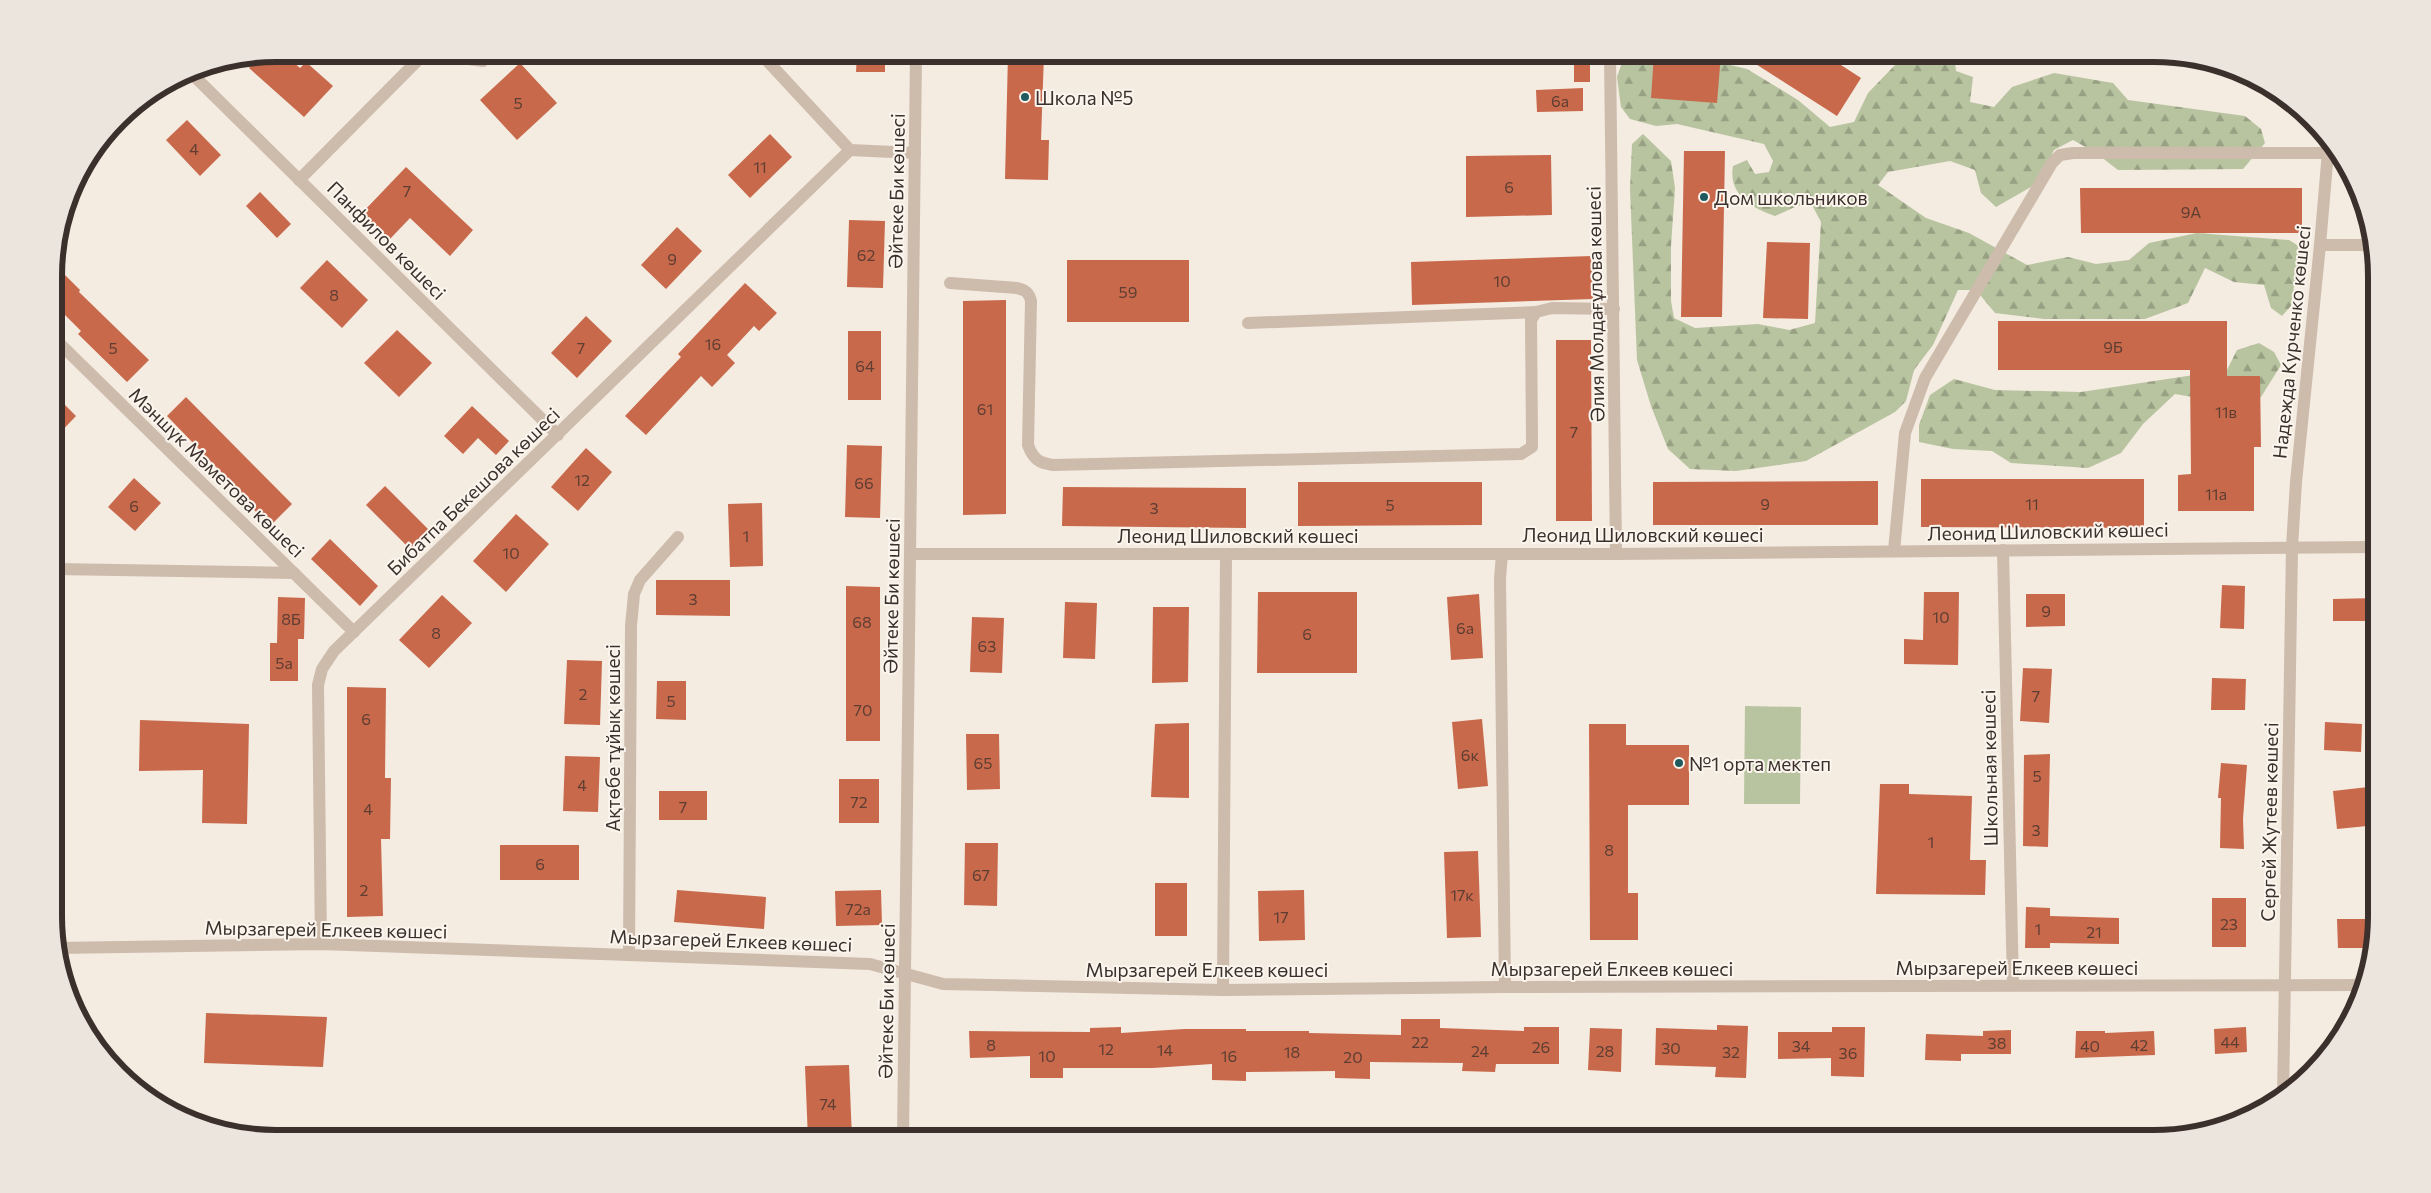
<svg xmlns="http://www.w3.org/2000/svg" width="2431" height="1193" font-family="Commissioner,sans-serif">
  <defs>
    <pattern id="forest-firs" width="22" height="20" patternUnits="userSpaceOnUse" patternTransform="scale(1.25)"><rect width="22" height="20" fill="#b8c4a0"/><path d="M5 1l3.5 6h-7zM16 11l3.5 6h-7z" fill="#97a083"/></pattern>
  </defs>
  <rect width="100%" height="100%" fill="#f4ebe1"/>
  <g fill="url(#forest-firs)">
    <path d="M1625,54H1712L1714,61L1747,69L1798,100L1830,127L1854,122L1868,93L1896,64L1899,54H1954L1956,71L1973,77L1970,102L1994,107L2012,87L2054,73L2113,83L2128,100L2245,116L2261,129L2265,143L2243,169L2118,170L2096,153L2073,140L2054,150L2038,183L1996,207L1981,193L1975,170L1950,161L1888,172L1878,185L1926,218L1969,233L2027,265L2068,257L2096,264L2129,260L2149,243L2197,233L2289,240L2305,250L2307,273L2295,280L2291,306L2282,316L2271,308L2264,285L2234,282L2205,268L2188,303L2145,319H2044L1995,313L1976,290H1958L1933,345L1914,370L1906,401L1895,412L1806,461L1736,471L1690,469L1668,449L1651,406L1637,360L1630,189L1632,144L1643,134L1671,161L1675,188L1671,246V301L1674,318L1695,328L1758,324L1789,330L1815,323L1821,222L1811,203L1797,206L1775,216C1751,208 1728,194 1733,166L1747,160L1755,174L1769,172L1773,161L1764,144L1677,124L1656,126L1630,119L1621,107L1617,77Z"/>
    <path d="M2259,343L2274,352L2281,365L2261,397L2238,405L2175,394L2143,424L2121,453L2088,468L2011,463L1992,451L1953,449L1919,442V425L1930,395L1954,379L1995,390L2081,392L2227,370L2237,350Z"/>
  </g>
  <path fill="#b8c4a0" d="M1745,706L1801,707L1800,804H1744Z"/>
  <g fill="#c8694b">
    <path d="M276,54H284L300,68L306,62L333,86L304,117L249,68L259,57Z"/>
    <path d="M857,54H885V72H856Z"/>
    <path d="M1008,54H1044L1041,140H1049L1048,180L1005,179Z"/>
    <rect x="1574" y="54" width="16" height="28"/>
    <path d="M1654,54H1721L1717,103L1651,98Z"/>
    <path d="M1740,54H1824L1861,78L1837,116Z"/>
    <path d="M520,63L557,103L517,140L480,100Z"/>
    <path d="M1583,88V111L1537,112L1536,90Z"/>
    <path d="M187,120L221,155L200,176L166,140Z"/>
    <path d="M770,134L792,157L750,198L728,175Z"/>
    <path d="M1684,151H1725L1722,317H1681Z"/>
    <path d="M1551,155L1552,215L1466,217V156Z"/>
    <path d="M406,167L473,230L450,256L410,218L390,239L362,213Z"/>
    <path d="M2080,188H2302V233H2081Z"/>
    <path d="M260,192L291,224L277,238L246,206Z"/>
    <path d="M849,220L885,221L883,288L847,287Z"/>
    <path d="M677,227L702,251L666,289L641,265Z"/>
    <path d="M1767,242L1810,243L1808,319L1763,318Z"/>
    <path d="M1592,256L1593,299L1412,305L1411,262Z"/>
    <path d="M327,260L368,300L342,328L300,288Z"/>
    <rect x="1067" y="260" width="122" height="62"/>
    <path d="M54,264L80,290L79,292L149,360L127,382L78,334L81,331L54,304Z"/>
    <path d="M745,283L777,313L759,331L754,326L727,355L735,363L712,387L701,376L646,435L625,416L681,357L678,354Z"/>
    <path d="M1006,300V514L963,515V301Z"/>
    <path d="M586,316L612,341L577,378L551,353Z"/>
    <path d="M1998,321H2227V376H2260L2261,447H2254V511H2178V475L2191,474L2190,370H1998Z"/>
    <path d="M397,330L432,363L399,397L364,363Z"/>
    <rect x="848" y="331" width="33" height="69"/>
    <path d="M1556,340H1591L1592,521H1556Z"/>
    <path d="M55,395L76,416L55,438Z"/>
    <path d="M186,397L292,504L270,526L222,477L224,475L167,416Z"/>
    <path d="M472,406L509,441L496,455L478,438L463,454L444,436Z"/>
    <path d="M847,445L882,446L880,518L845,517Z"/>
    <path d="M586,448L612,472L578,511L551,487Z"/>
    <path d="M134,478L161,503L135,531L108,507Z"/>
    <path d="M1921,479H2144V528L1921,527Z"/>
    <path d="M1878,481V525H1653V482Z"/>
    <path d="M1298,482H1482V525L1298,526Z"/>
    <path d="M385,486L431,532L412,551L366,505Z"/>
    <path d="M1063,487L1246,488V528L1062,526Z"/>
    <path d="M762,503L763,566L730,567L728,504Z"/>
    <path d="M516,514L549,544L506,592L473,561Z"/>
    <path d="M330,539L378,586L360,606L311,559Z"/>
    <path d="M656,580H730V616L656,615Z"/>
    <path d="M2222,585L2245,586L2244,629L2220,628Z"/>
    <path d="M846,586L880,587V741H846Z"/>
    <path d="M1258,592H1357V673H1257Z"/>
    <path d="M1924,592H1959L1958,665L1904,664V639L1923,640Z"/>
    <path d="M1479,594L1483,658L1451,660L1447,597Z"/>
    <path d="M2026,594H2065V626L2026,627Z"/>
    <path d="M442,595L472,623L429,668L399,640Z"/>
    <path d="M278,597L305,598L304,639H298V681H270V643H277Z"/>
    <path d="M2376,598V621H2333V599Z"/>
    <path d="M1065,602L1097,603L1095,659L1063,658Z"/>
    <path d="M1153,607H1189L1188,682L1152,683Z"/>
    <path d="M972,617L1004,618L1002,673L970,672Z"/>
    <path d="M567,660L602,661L600,725L564,724Z"/>
    <path d="M2023,668L2052,669L2049,723L2020,721Z"/>
    <path d="M2212,678L2246,679L2245,710H2211Z"/>
    <path d="M657,681H686V720L656,719Z"/>
    <path d="M347,687L386,688L385,778H391L390,839H381L383,916L347,917Z"/>
    <path d="M1482,719L1488,786L1458,789L1452,722Z"/>
    <path d="M140,720L249,724L247,824L202,823L203,770L139,771Z"/>
    <path d="M2325,722L2362,724L2361,752L2324,750Z"/>
    <path d="M1189,723V798L1151,797L1155,724Z"/>
    <path d="M1589,724H1626V745H1689V805H1628V893H1638V940H1590Z"/>
    <path d="M966,734H999L1000,789L967,790Z"/>
    <path d="M2050,754L2048,847L2023,846L2024,755Z"/>
    <path d="M565,756L600,757L598,812L563,811Z"/>
    <path d="M2221,763L2247,765L2243,819L2244,849L2220,848L2221,798H2218Z"/>
    <rect x="839" y="779" width="40" height="44"/>
    <path d="M1880,784H1909V794L1972,796L1970,860H1986L1985,895L1876,894Z"/>
    <path d="M2377,786V825L2337,829L2333,791Z"/>
    <rect x="659" y="791" width="48" height="29"/>
    <path d="M965,843H998L997,906L964,905Z"/>
    <rect x="500" y="845" width="79" height="35"/>
    <path d="M1478,851L1481,937L1447,938L1444,852Z"/>
    <rect x="1155" y="883" width="32" height="53"/>
    <path d="M677,890L766,897L764,929L674,922Z"/>
    <path d="M881,890L882,925L836,926L835,891Z"/>
    <path d="M1304,890L1305,940L1259,941L1258,891Z"/>
    <rect x="2212" y="898" width="34" height="49"/>
    <path d="M2026,907L2050,908V916L2119,918V944L2050,943V948H2025Z"/>
    <path d="M2337,919H2377L2370,948H2338Z"/>
    <path d="M206,1013L327,1017L323,1067L204,1063Z"/>
    <path d="M1401,1019H1440V1028L1524,1031V1027H1559V1064H1496L1495,1072L1462,1071L1463,1063L1370,1062V1079L1335,1078V1071L1246,1072V1081L1212,1080V1064L1153,1068H1063V1078H1030V1056L970,1058L969,1031L1090,1032V1028L1121,1027V1033L1184,1029H1246V1031H1309V1033L1401,1035Z"/>
    <path d="M1717,1025L1748,1026L1746,1078L1715,1077L1716,1067L1655,1065L1656,1028L1717,1030Z"/>
    <path d="M1832,1027H1865L1864,1077L1831,1076V1058L1778,1059V1032H1832Z"/>
    <path d="M2246,1027L2247,1052L2215,1054L2214,1029Z"/>
    <path d="M1590,1028L1622,1029L1621,1072L1588,1070Z"/>
    <path d="M2011,1030V1054H1961V1061L1925,1060L1926,1034L1983,1036V1031Z"/>
    <path d="M2076,1031H2105V1033L2154,1031L2155,1055L2075,1058Z"/>
    <path d="M849,1065L852,1139H808L805,1066Z"/>
  </g>
  <g fill="none" stroke-linecap="round" stroke-linejoin="round">
    <g stroke="#cdbbac" stroke-width="12">
      <path d="M761,54L850,150L915,153"/>
      <path d="M1610,54L1616,554"/>
      <path d="M190,72L558,435"/>
      <path d="M299,180L419,59L448,56L483,61"/>
      <path d="M2320,245H2375"/>
      <path d="M950,283L1017,288C1026,290 1029,293 1031,301L1028,445C1033,459 1039,463 1053,465L1521,454L1532,447V441L1531,320L1536,312L1552,308L1614,309"/>
      <path d="M1248,323L1536,312"/>
      <path d="M54,338L354,632"/>
      <path d="M2003,550L2013,985"/>
      <path d="M1894,551L1905,433L1925,378L2052,163L2060,155L2073,153H2329"/>
      <path d="M910,554H1616L2376,547"/>
      <path d="M1502,554L1500,579L1505,987"/>
      <path d="M55,569L294,573"/>
      <path d="M321,944L318,685L322,669L334,651L850,150"/>
      <path d="M56,948L321,944L629,955L870,964L943,984L1223,990L1505,987L2362,985"/>
      <path d="M629,955L631,626L634,594L640,580L678,537"/>
      <path d="M1223,990L1226,554"/>
      <path d="M2283,1098L2292,547L2296,482L2320,245L2329,140"/>
      <path d="M903,1139L916,54"/>
    </g>
  </g>
  <g fill="#1f5a5e" stroke="#fbf5ee" stroke-width="2">
    <circle cx="1025" cy="97" r="5"/>
    <circle cx="1704" cy="197" r="5"/>
    <circle cx="1679" cy="763" r="5"/>
  </g>
  <g text-anchor="middle" dominant-baseline="central" stroke-width="4" stroke-linejoin="round" paint-order="stroke">
    <g font-size="16" fill="#5e3e33">
      <text x="1560" y="100">6а</text>
      <text x="518" y="102">5</text>
      <text x="194" y="148">4</text>
      <text x="760" y="166">11</text>
      <text x="1509" y="186">6</text>
      <text x="407" y="190">7</text>
      <text x="2191" y="211">9А</text>
      <text x="866" y="254">62</text>
      <text x="672" y="258">9</text>
      <text x="1502" y="280">10</text>
      <text x="1128" y="291">59</text>
      <text x="334" y="294">8</text>
      <text x="713" y="343">16</text>
      <text x="2113" y="346">9Б</text>
      <text x="113" y="347">5</text>
      <text x="581" y="347">7</text>
      <text x="865" y="365">64</text>
      <text x="985" y="408">61</text>
      <text x="2226" y="411">11в</text>
      <text x="1574" y="431">7</text>
      <text x="582" y="479">12</text>
      <text x="864" y="482">66</text>
      <text x="2216" y="493">11а</text>
      <text x="1765" y="503">9</text>
      <text x="2032" y="503">11</text>
      <text x="1390" y="504">5</text>
      <text x="134" y="505">6</text>
      <text x="1154" y="507">3</text>
      <text x="746" y="535">1</text>
      <text x="511" y="552">10</text>
      <text x="693" y="598">3</text>
      <text x="2046" y="610">9</text>
      <text x="1941" y="616">10</text>
      <text x="291" y="618">8Б</text>
      <text x="862" y="621">68</text>
      <text x="1465" y="627">6а</text>
      <text x="436" y="632">8</text>
      <text x="1307" y="633">6</text>
      <text x="987" y="645">63</text>
      <text x="284" y="662">5а</text>
      <text x="583" y="693">2</text>
      <text x="2036" y="695">7</text>
      <text x="671" y="700">5</text>
      <text x="863" y="709">70</text>
      <text x="366" y="718">6</text>
      <text x="1470" y="754">6к</text>
      <text x="983" y="762">65</text>
      <text x="2037" y="775">5</text>
      <text x="582" y="784">4</text>
      <text x="859" y="801">72</text>
      <text x="683" y="806">7</text>
      <text x="368" y="808">4</text>
      <text x="2036" y="829">3</text>
      <text x="1931" y="841">1</text>
      <text x="1609" y="849">8</text>
      <text x="540" y="863">6</text>
      <text x="981" y="874">67</text>
      <text x="364" y="889">2</text>
      <text x="1462" y="894">17к</text>
      <text x="858" y="908">72а</text>
      <text x="1281" y="916">17</text>
      <text x="2229" y="923">23</text>
      <text x="2038" y="928">1</text>
      <text x="2094" y="931">21</text>
      <text x="1420" y="1041">22</text>
      <text x="2230" y="1041">44</text>
      <text x="1997" y="1042">38</text>
      <text x="991" y="1044">8</text>
      <text x="2139" y="1044">42</text>
      <text x="1801" y="1045">34</text>
      <text x="2090" y="1045">40</text>
      <text x="1541" y="1046">26</text>
      <text x="1671" y="1047">30</text>
      <text x="1106" y="1048">12</text>
      <text x="1165" y="1049">14</text>
      <text x="1480" y="1050">24</text>
      <text x="1605" y="1050">28</text>
      <text x="1292" y="1051">18</text>
      <text x="1731" y="1051">32</text>
      <text x="1848" y="1052">36</text>
      <text x="1047" y="1055">10</text>
      <text x="1229" y="1055">16</text>
      <text x="1353" y="1056">20</text>
      <text x="828" y="1103">74</text>
    </g>
    <g font-size="19" fill="#3b302b" stroke="#fbf5ee" text-anchor="start">
      <text x="1035" y="97">Школа №5</text>
      <text x="1714" y="197">Дом школьников</text>
      <text x="1689" y="763">№1 орта мектеп</text>
    </g>
    <g font-size="19" fill="#3b302b" stroke="#fbf5ee">
      <text transform="translate(896 191) rotate(-89)">Әйтеке Би көшесі</text>
      <text transform="translate(387 240) rotate(45)">Панфилов көшесі</text>
      <text transform="translate(1595 304) rotate(-91)">Әлия Молдағұлова көшесі</text>
      <text transform="translate(2291 342) rotate(-84)">Надежда Курченко көшесі</text>
      <text transform="translate(217 472) rotate(44)">Мәншүк Мәметова көшесі</text>
      <text transform="translate(473 491) rotate(-44)">Бибатпа Бекешова көшесі</text>
      <text transform="translate(2048 531) rotate(-1)">Леонид Шиловский көшесі</text>
      <text x="1643" y="534">Леонид Шиловский көшесі</text>
      <text x="1238" y="535">Леонид Шиловский көшесі</text>
      <text transform="translate(891 596) rotate(-89)">Әйтеке Би көшесі</text>
      <text transform="translate(612 738) rotate(-90)">Ақтөбе тұйық көшесі</text>
      <text transform="translate(1989 768) rotate(-91)">Школьная көшесі</text>
      <text transform="translate(2269 822) rotate(-89)">Сергей Жутеев көшесі</text>
      <text transform="translate(326 929) rotate(1)">Мырзагерей Елкеев көшесі</text>
      <text transform="translate(731 940) rotate(2)">Мырзагерей Елкеев көшесі</text>
      <text x="2017" y="967">Мырзагерей Елкеев көшесі</text>
      <text x="1612" y="968">Мырзагерей Елкеев көшесі</text>
      <text x="1207" y="969">Мырзагерей Елкеев көшесі</text>
      <text transform="translate(886 1001) rotate(-89)">Әйтеке Би көшесі</text>
    </g>
  </g>
  <path d="M0 0H2431V1193H0ZM276 62H2154A214 214 0 0 1 2368 276V916A214 214 0 0 1 2154 1130H276A214 214 0 0 1 62 916V276A214 214 0 0 1 276 62Z" fill="#ece5de" fill-rule="evenodd"/>
  <path fill="none" stroke="#3b302b" stroke-width="6" d="M276 62H2154A214 214 0 0 1 2368 276V916A214 214 0 0 1 2154 1130H276A214 214 0 0 1 62 916V276A214 214 0 0 1 276 62Z"/>
</svg>
